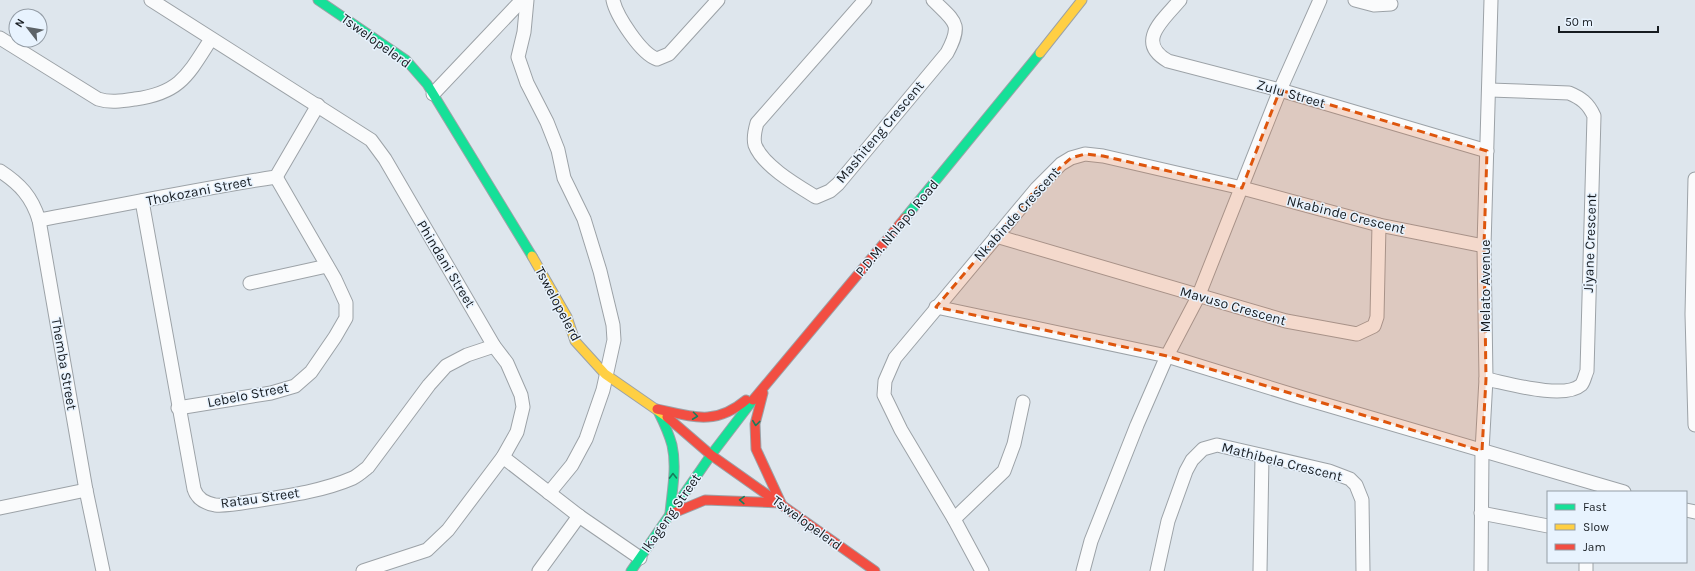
<svg xmlns="http://www.w3.org/2000/svg" width="1695" height="571" font-family="Karla,sans-serif">
  <rect width="100%" height="100%" fill="#dee6ed"/>
  <g fill="none" stroke-linecap="round" stroke-linejoin="round">
    <g stroke="#9ca2a7" stroke-width="15">
      <g id="street">
        <path d="M151,0L371,140L385,159L494,346L507,363L521,395L523,407L517,432L503,457L448,530L427,550L363,571"/>
        <path d="M527,0L524,32L518,57L527,83L547,122L558,150L564,178L584,219L600,271L613,325L614,340L603,390L586,439L572,465L549,493"/>
        <path d="M613,0C616,15 641,54 657,59L669,54L718,0"/>
        <path d="M865,0L757,123C755,130 753,138 755,145C763,166 798,186 816,197L830,191L838,184L947,53C963,23 955,22 933,0"/>
        <path d="M1180,0C1163,20 1135,42 1168,61L1280,90L1487,151"/>
        <path d="M1355,0L1374,5L1391,4"/>
        <path d="M0,38L98,99C110,103 122,101 135,99C180,93 188,75 211,39"/>
        <path d="M433,94L522,0"/>
        <path d="M0,171C20,184 32,197 39,220L86,490L103,571"/>
        <path d="M1695,179L1692,314L1695,425"/>
        <path d="M142,201L194,489C197,499 205,503 215,505C228,506 242,503 254,501C287,496 323,491 353,478C359,475 363,471 368,467L429,385L446,366L467,355L494,346"/>
        <path d="M39,220C118,206 197,189 276,177L318,105"/>
        <path d="M996,236L1286,321L1357,334L1374,326L1377,317L1379,225"/>
        <path d="M250,283L327,266"/>
        <path d="M936,307L1167,356L1303,398L1624,492"/>
        <path d="M1486,379C1507,383 1564,400 1581,385C1584,382 1585,375 1587,371L1594,116C1588,103 1581,98 1569,93L1490,90"/>
        <path d="M178,408L271,393L295,386L311,372L335,337L346,318V303L335,279L276,177"/>
        <path d="M503,457L579,516L539,571"/>
        <path d="M0,508L86,490"/>
        <path d="M1686,510L1695,512"/>
        <path d="M1481,513L1548,526"/>
        <path d="M579,516L640,558"/>
        <path d="M954,519L1004,471L1014,444L1023,402"/>
        <path d="M1586,562V571"/>
        <path d="M982,571L954,519L901,430L884,395L885,381L895,358L1037,188L1061,164L1071,158L1085,154L1103,156L1242,188L1379,225L1484,246"/>
        <path d="M1083,571L1091,541L1137,425L1167,356L1198,297L1280,90L1320,0"/>
        <path d="M1157,571L1168,521L1186,471L1192,460L1203,449L1217,445L1329,471L1350,479L1356,485L1362,500L1363,571"/>
        <path d="M1260,571L1262,456"/>
        <path d="M1481,571L1482,451L1486,379L1484,246L1491,0"/>
      </g>
    </g>
    <g stroke="#9ca2a7" stroke-width="11">
      <g id="fast">
        <path d="M318,0L406,60L427,84L532,256"/>
        <path d="M905,218L1040,53"/>
        <path d="M659,413C664,423 669,434 672,445C677,467 672,491 670,513"/>
        <path d="M631,571L711,455L753,400"/>
      </g>
    </g>
    <g stroke="#9ca2a7" stroke-width="11">
      <g id="slow">
        <path d="M1040,53L1082,0"/>
        <path d="M532,256L567,317L575,341L605,374L667,417"/>
      </g>
    </g>
    <g stroke="#9ca2a7" stroke-width="11">
      <g id="jam">
        <path d="M753,400L905,218"/>
        <path d="M657,409C693,417 715,426 746,400"/>
        <path d="M667,417L711,455L875,571"/>
        <path d="M671,514L705,500L781,503L756,449L755,424L763,393"/>
      </g>
    </g>
    <use href="#street" stroke="#fafbfc" stroke-width="13"/>
    <use href="#fast" stroke="#16e098" stroke-width="9"/>
    <use href="#slow" stroke="#ffcf43" stroke-width="9"/>
    <use href="#jam" stroke="#f24e42" stroke-width="9"/>
  </g>
  <defs><path id="oneway-chevron" d="M-2-3.5L2.5 0L-2 3.5" fill="none" stroke-width="1.6" stroke-linecap="round" stroke-linejoin="round"/></defs>
  <g stroke="#167e5c">
    <use href="#oneway-chevron" transform="translate(695 416) rotate(7)"/>
    <use href="#oneway-chevron" transform="translate(756 423) rotate(97)"/>
    <use href="#oneway-chevron" transform="translate(673 476) rotate(-91)"/>
    <use href="#oneway-chevron" transform="translate(742 500) rotate(-178)"/>
  </g>
  <path fill="#de560d" fill-opacity="0.2" stroke="#de560d" stroke-width="3" stroke-dasharray="8 5" stroke-linejoin="round" d="M1280,90L1487,151L1484,246L1486,379L1482,451L1167,356L936,307L1037,188L1071,158L1085,154L1103,156L1242,188Z"/>
  <g text-anchor="middle" dominant-baseline="central" stroke-width="3" stroke-linejoin="round" paint-order="stroke">
    <g font-size="14" fill="#171c21" stroke="#e8f3fe">
      <text transform="translate(376 41) rotate(36)">Tswelopelerd</text>
      <text transform="translate(1291 94) rotate(16)">Zulu Street</text>
      <text transform="translate(880 132) rotate(-50)">Mashiteng Crescent</text>
      <text transform="translate(199 191) rotate(-11)">Thokozani Street</text>
      <text transform="translate(1017 214) rotate(-48)">Nkabinde Crescent</text>
      <text transform="translate(1346 215) rotate(14)">Nkabinde Crescent</text>
      <text transform="translate(897 228) rotate(-50)">P.D.M. Nhlapo Road</text>
      <text transform="translate(1590 243) rotate(-88)">Jiyane Crescent</text>
      <text transform="translate(446 264) rotate(59)">Phindani Street</text>
      <text transform="translate(1485 286) rotate(-90)">Melato Avenue</text>
      <text transform="translate(558 304) rotate(62)">Tswelopelerd</text>
      <text transform="translate(1233 306) rotate(16)">Mavuso Crescent</text>
      <text transform="translate(64 364) rotate(80)">Themba Street</text>
      <text transform="translate(248 395) rotate(-11)">Lebelo Street</text>
      <text transform="translate(1282 462) rotate(14)">Mathibela Crescent</text>
      <text transform="translate(260 498) rotate(-8)">Ratau Street</text>
      <text transform="translate(671 513) rotate(-55)">Ikageng Street</text>
      <text transform="translate(807 523) rotate(36)">Tswelopelerd</text>
    </g>
  </g>
  <rect x="1547" y="491" width="140" height="72" fill="#e8f3fe" stroke="#949da6"/>
  <rect x="1555" y="504" width="20" height="6" fill="#16e098" stroke="#949da6"/>
  <text x="1583" y="511" font-size="12" fill="#171c21">Fast</text>
  <rect x="1555" y="524" width="20" height="6" fill="#ffcf43" stroke="#949da6"/>
  <text x="1583" y="531" font-size="12" fill="#171c21">Slow</text>
  <rect x="1555" y="544" width="20" height="6" fill="#f24e42" stroke="#949da6"/>
  <text x="1583" y="551" font-size="12" fill="#171c21">Jam</text>
  <g transform="translate(28 28) rotate(301)"><circle r="19" fill="#e8f3fe" stroke="#949da6"/>
  <path d="M0-3L7 15L0 10L-7 15Z" fill="#5d6368"/>
  <text y="-6" font-size="11" font-weight="bold" text-anchor="middle" fill="#171c21">N</text>
  </g>
  <path d="M1559 26v6h99v-6" fill="none" stroke="#171c21" stroke-width="2"/>
  <text x="1565" y="26" font-size="12" fill="#171c21" stroke="#e8f3fe" stroke-width="3" paint-order="stroke">50 m</text>
</svg>
